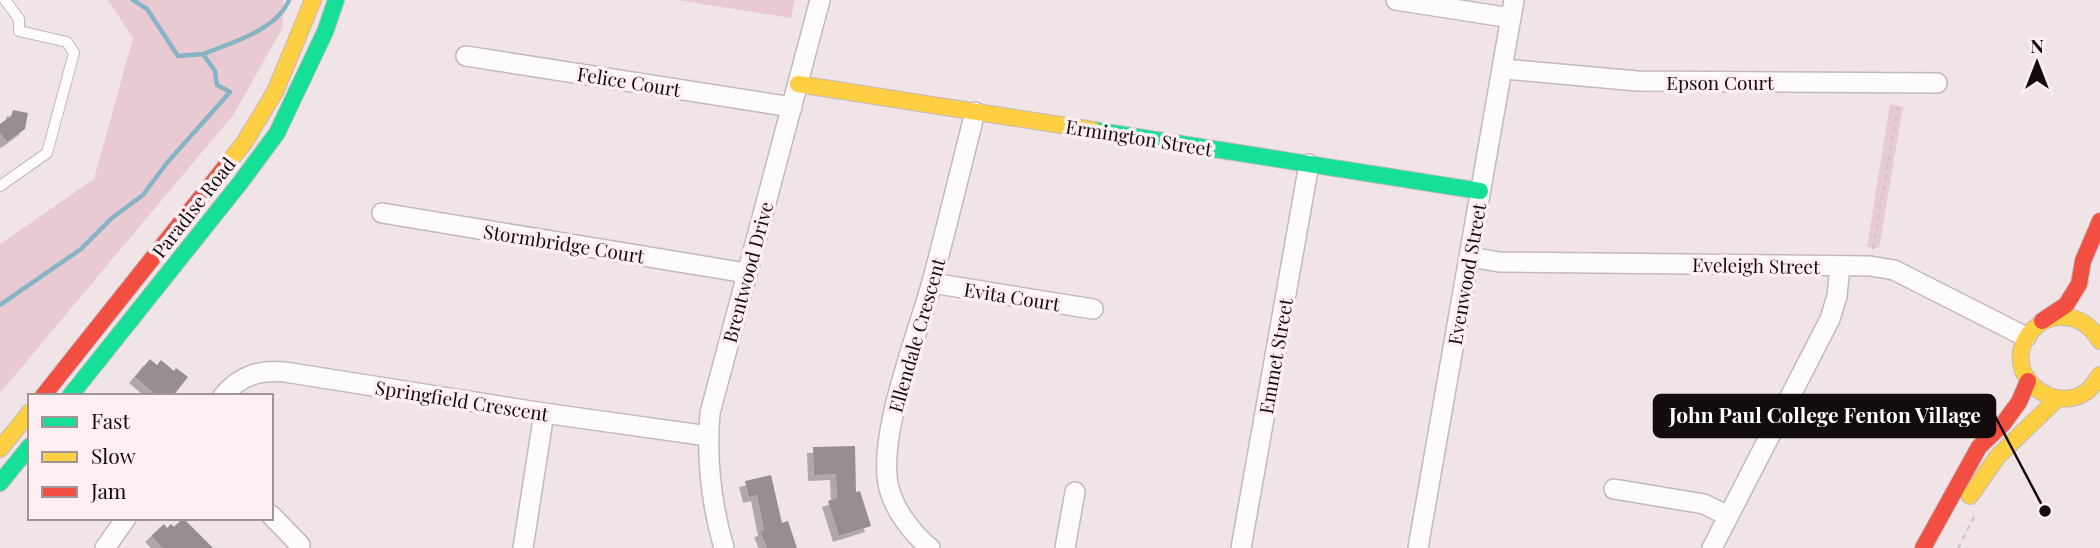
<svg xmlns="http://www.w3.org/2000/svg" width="2100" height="548" font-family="'Playfair Display',serif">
  <defs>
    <filter id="shadow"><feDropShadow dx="-6" dy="6" stdDeviation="0" flood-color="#0004"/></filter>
  </defs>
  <rect width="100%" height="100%" fill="#f0e4e7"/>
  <g fill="#e9cad2">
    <path d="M108,0H283V27L234,114L0,393V244L94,179L133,38Z"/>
    <path d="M677,0H795L791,18Z"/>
    <path d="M1890,104L1903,107L1879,248L1867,247Z"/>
  </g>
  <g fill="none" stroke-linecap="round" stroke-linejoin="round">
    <g stroke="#86b4c5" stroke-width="4.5">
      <path d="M203,54C231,43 277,30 289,0"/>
      <path d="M0,305L81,249L112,218L143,195L166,164L230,92L217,85L215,71L203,54L178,56L147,9L133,0"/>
    </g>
  </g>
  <g fill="#968e90" filter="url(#shadow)">
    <path d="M13,110L28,113L25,129L7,142L0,133V124L11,116Z"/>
    <path d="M150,359L157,365L161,360L174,371L176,368L188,377L173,396H157L135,377Z"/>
    <path d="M855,446L856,492L860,491L871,526L839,536L828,501L837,498L836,474L814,475L813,447Z"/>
    <path d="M771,475L782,523L788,521L797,548H767L760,531L764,530L757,495L749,497L745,481Z"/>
    <path d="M183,518L213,548H163L151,536L164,524L167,528L171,524L174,527Z"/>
  </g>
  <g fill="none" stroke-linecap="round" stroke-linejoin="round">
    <g stroke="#c2b9bb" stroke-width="12">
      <path id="lane" d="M0,186L47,153L74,53L67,42L19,31V19L5,0"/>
    </g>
    <g stroke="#c2b9bb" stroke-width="22">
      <g id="street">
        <path d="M1396,0L1511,18"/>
        <path d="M466,56L792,107"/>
        <path d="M1504,69L1637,81L1937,83"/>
        <path d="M382,213L746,273"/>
        <path d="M1470,257L1499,262L1870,266L1894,270L2026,337"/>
        <path d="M932,283L1093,309"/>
        <path d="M223,396C240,375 260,370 285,372L544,413L708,436"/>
        <path d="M1614,489L1704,504L1728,516"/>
        <path d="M271,515L300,545"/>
        <path d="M105,548L126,518"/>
        <path d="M523,548L544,413"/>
        <path d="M724,548C711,503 706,460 710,413L820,0"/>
        <path d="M930,548C912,533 895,511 889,488C876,438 918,333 932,282C947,225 961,168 975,112"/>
        <path d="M1065,548L1075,492"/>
        <path d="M1241,548L1309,164"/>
        <path d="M1418,548L1514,0"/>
        <path d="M1712,548L1830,319L1837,296L1840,266"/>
      </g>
    </g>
    <g stroke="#c2b9bb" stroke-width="18">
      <g id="fast">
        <path d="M1093,130L1480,191"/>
        <path d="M70,396L240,183L277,133L325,32L336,0"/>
        <path d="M0,483L30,446"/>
      </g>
    </g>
    <g stroke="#c2b9bb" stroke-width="18">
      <g id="slow">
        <path d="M798,84L1093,130"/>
        <path d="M225,167L244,143L275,92L313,0"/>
        <path d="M2100,341C2091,326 2078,316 2060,317C2035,318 2013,346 2023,371C2033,395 2064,407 2086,392C2092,388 2096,380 2100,375"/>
        <path d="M0,449L30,412"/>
        <path d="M1970,496L1998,456L2057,399"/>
      </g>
    </g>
    <g stroke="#c2b9bb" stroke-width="18">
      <g id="jam">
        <path d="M2042,321L2066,305L2079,284L2083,261L2100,221"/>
        <path d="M43,396L225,167"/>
        <path d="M1923,548L1979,447L2003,424L2019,402L2028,381"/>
      </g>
    </g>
    <g stroke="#ccc8c9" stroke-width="2.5" stroke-dasharray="5 5" stroke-linecap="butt">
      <path d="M1873,249L1899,101"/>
      <path d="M1958,548L1974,517"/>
    </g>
    <use href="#lane" stroke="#fdfbfb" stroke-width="10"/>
    <use href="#street" stroke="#fdfbfb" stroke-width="19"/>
    <use href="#fast" stroke="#16e098" stroke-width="16"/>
    <use href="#slow" stroke="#ffcf43" stroke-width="16"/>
    <use href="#jam" stroke="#f24e42" stroke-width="16"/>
  </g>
  <g text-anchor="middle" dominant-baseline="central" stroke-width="7" stroke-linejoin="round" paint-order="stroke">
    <g font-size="19" fill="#130c0e" stroke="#ffeef2">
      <text transform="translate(629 81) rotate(9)">Felice Court</text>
      <text x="1720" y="82">Epson Court</text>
      <text transform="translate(1139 137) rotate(9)">Ermington Street</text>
      <text transform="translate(193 207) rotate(-52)">Paradise Road</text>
      <text transform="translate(564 243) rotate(9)">Stormbridge Court</text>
      <text transform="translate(1756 265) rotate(1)">Eveleigh Street</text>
      <text transform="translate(747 272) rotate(-75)">Brentwood Drive</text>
      <text transform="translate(1466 274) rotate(-80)">Evenwood Street</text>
      <text transform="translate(1012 296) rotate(9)">Evita Court</text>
      <text transform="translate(916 335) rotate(-74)">Ellendale Crescent</text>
      <text transform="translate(1275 356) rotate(-80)">Emmet Street</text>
      <text transform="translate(462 400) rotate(9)">Springfield Crescent</text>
    </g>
  </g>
  <path fill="none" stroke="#130c0e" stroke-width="2.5" d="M2045 511L1995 416"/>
  <circle fill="#130c0e" stroke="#ffeef2" stroke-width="2.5" cx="2045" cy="511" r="7"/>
  <rect fill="#130c0e" stroke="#130c0e" stroke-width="2.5" x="1654" y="395" width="341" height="42" rx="7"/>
  <g font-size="21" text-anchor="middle" font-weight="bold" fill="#fff">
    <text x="1825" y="423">John Paul College Fenton Village</text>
  </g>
  <rect x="28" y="394" width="245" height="126" fill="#ffeef2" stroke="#a19497" stroke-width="2"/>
  <rect x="42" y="417" width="35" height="10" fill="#16e098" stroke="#a19497" stroke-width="2"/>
  <text x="91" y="429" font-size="21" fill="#130c0e">Fast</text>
  <rect x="42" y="452" width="35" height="10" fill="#ffcf43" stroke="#a19497" stroke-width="2"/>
  <text x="91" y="464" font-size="21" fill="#130c0e">Slow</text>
  <rect x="42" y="487" width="35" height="10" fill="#f24e42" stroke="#a19497" stroke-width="2"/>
  <text x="91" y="499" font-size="21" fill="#130c0e">Jam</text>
  <g transform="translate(2037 63)" stroke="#ffeef2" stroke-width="5" paint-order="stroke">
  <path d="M0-5L12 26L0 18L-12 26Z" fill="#130c0e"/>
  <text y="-10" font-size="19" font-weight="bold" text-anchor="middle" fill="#130c0e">N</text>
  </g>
</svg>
